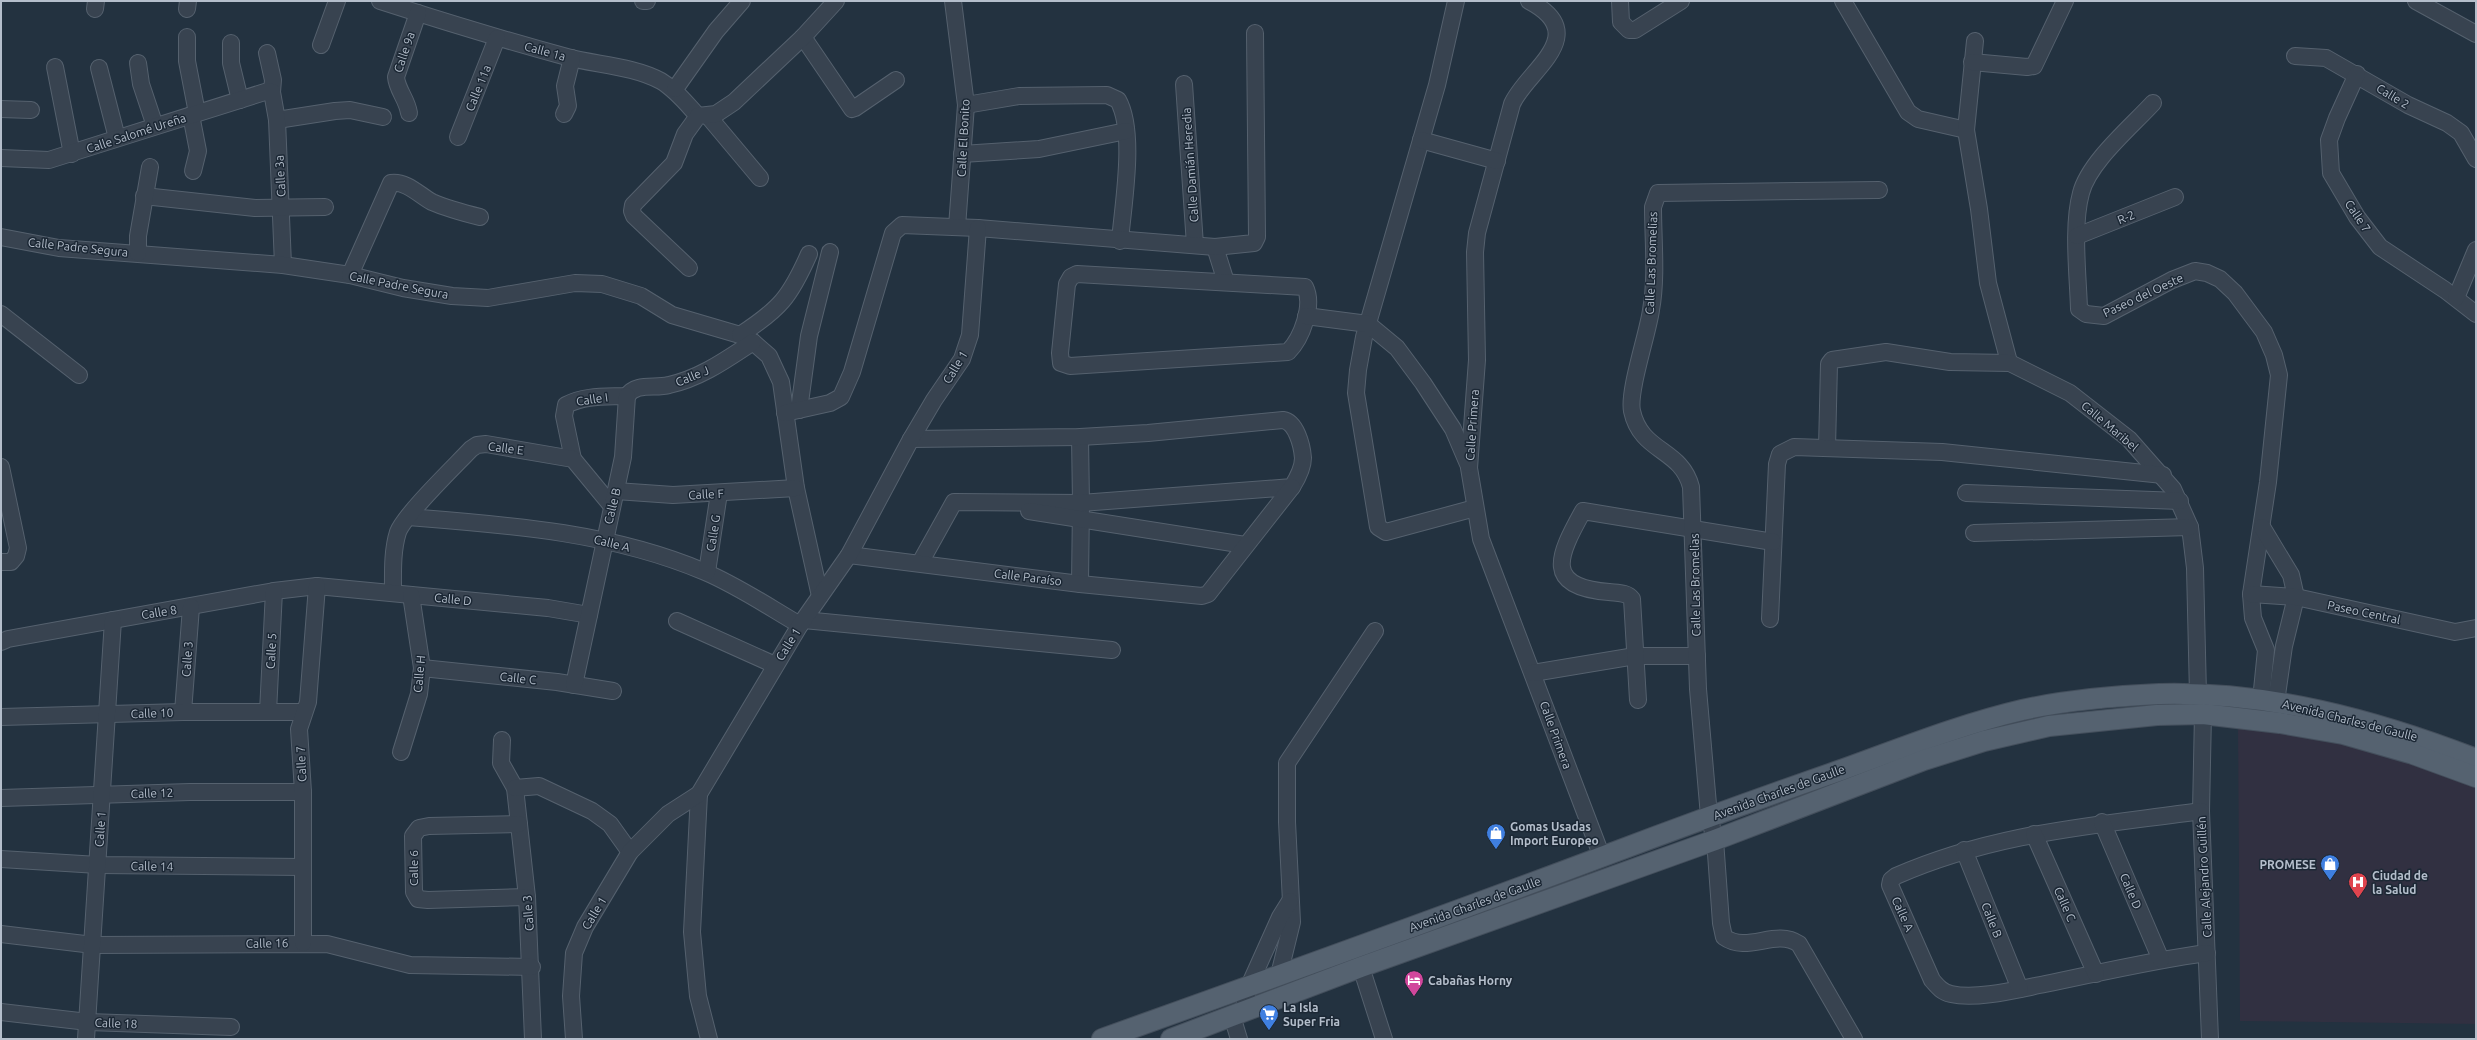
<svg xmlns="http://www.w3.org/2000/svg" width="2477" height="1040" font-family="Ubuntu,sans-serif">
  <rect width="100%" height="100%" fill="#233240"/>
  <path fill="#313041" d="M2238,719L2461,771L2476,778V1024L2240,1021Z"/>
  <g fill="none" stroke-linecap="round" stroke-linejoin="round">
    <g stroke="#55616e" stroke-width="18">
      <g id="minor">
        <path d="M380,1C442,21 504,40 567,57C597,65 633,66 661,81C676,90 686,103 698,116"/>
        <path d="M643,1H647"/>
        <path d="M953,1L966,105L957,227"/>
        <path d="M1456,1L1437,85L1364,337L1358,370L1356,393L1378,527L1386,532L1475,508"/>
        <path d="M1529,1C1594,35 1526,71 1512,104L1477,233L1475,252L1477,360L1469,468L1481,539L1602,857"/>
        <path d="M1620,1L1621,22L1629,30H1635L1681,1"/>
        <path d="M1843,1L1908,112L1918,119L1966,130"/>
        <path d="M2416,1L2476,34"/>
        <path d="M95,9L96,1"/>
        <path d="M187,9L188,1"/>
        <path d="M187,37V61L197,113"/>
        <path d="M803,37L852,109L855,108L896,80"/>
        <path d="M1975,41L1966,130L1979,209L1988,283L2009,362"/>
        <path d="M231,43V63L240,100"/>
        <path d="M321,45L337,1"/>
        <path d="M267,53L273,80L272,92"/>
        <path d="M2295,56L2326,58L2408,105L2447,123L2461,133L2476,159"/>
        <path d="M1972,62L2027,67L2034,66L2065,1"/>
        <path d="M138,63L141,84L155,126"/>
        <path d="M55,67L72,154"/>
        <path d="M99,68L117,138"/>
        <path d="M2357,74L2337,118L2329,140L2331,173L2357,217L2380,247L2445,290L2476,314"/>
        <path d="M1184,84L1195,245"/>
        <path d="M675,89L716,31L742,1"/>
        <path d="M2153,103C2131,127 2089,162 2081,193C2072,226 2078,275 2079,309L2086,314L2104,316L2172,280L2195,271L2207,273L2220,279L2235,293L2264,332L2274,355L2279,375L2268,482L2251,594L2253,618L2266,650L2261,700"/>
        <path d="M966,105L1019,96L1107,95L1118,100C1136,132 1123,204 1120,241"/>
        <path d="M1,109L31,110"/>
        <path d="M409,113C407,99 397,90 396,77L418,13"/>
        <path d="M564,114L568,106L565,86L572,58"/>
        <path d="M191,115L198,151L193,171"/>
        <path d="M708,116L760,178"/>
        <path d="M277,120L335,111L350,110L383,117"/>
        <path d="M458,137L497,38"/>
        <path d="M1421,140L1497,161"/>
        <path d="M962,154L1039,149L1126,131"/>
        <path d="M1,158L49,160L268,91L272,92L277,120L283,265"/>
        <path d="M144,196L255,208L325,207"/>
        <path d="M2077,236L2175,197"/>
        <path d="M1,237L59,248L283,265L350,275L403,288L452,296L488,298L575,283L602,284L641,296L672,315L740,335L753,342L769,356L781,382L796,488L820,596"/>
        <path d="M1215,247L1226,282"/>
        <path d="M138,253V236L150,167"/>
        <path d="M689,268L634,216L632,211L633,205L674,163L685,134L698,116L716,114L734,102L803,37L836,1"/>
        <path d="M1077,274L1305,287C1314,305 1302,338 1288,352L1070,366L1061,363L1060,353L1067,284L1071,277Z"/>
        <path d="M350,275L391,183C407,181 419,195 432,202C448,209 464,213 480,217"/>
        <path d="M2456,298L2476,250"/>
        <path d="M1,314L79,375"/>
        <path d="M1306,316L1368,324L1397,348L1423,383L1453,429L1468,464"/>
        <path d="M740,335C780,309 790,297 809,254"/>
        <path d="M627,396C636,382 655,389 669,385C701,378 727,359 753,342"/>
        <path d="M799,410L809,336L830,252"/>
        <path d="M785,413L830,403L841,397L852,372L893,233L902,225L978,228L1215,247L1254,243L1257,237L1255,33"/>
        <path d="M1080,437L1081,503L1080,584"/>
        <path d="M911,439L1080,437L1148,433L1283,420C1296,422 1302,445 1303,458C1303,468 1297,479 1292,487L1081,503L954,502L920,563"/>
        <path d="M1827,448L1829,364L1832,360L1886,352L1950,362L2010,363L2070,393L2129,439L2173,489L2190,527L2195,568L2198,695L2203,714L2201,811L2210,1039"/>
        <path d="M573,459L564,416L566,405C585,395 606,397 627,396"/>
        <path d="M1,467L18,548L16,556L11,562H1"/>
        <path d="M616,491L673,495L796,488"/>
        <path d="M1966,493L2180,501"/>
        <path d="M1029,511L1245,545"/>
        <path d="M408,517C509,525 611,532 705,572C738,586 769,607 800,625"/>
        <path d="M2262,527L2291,575L2296,597L2284,646L2276,702"/>
        <path d="M1974,533L2190,527"/>
        <path d="M849,555L1080,584L1202,596L1208,594L1292,487"/>
        <path d="M707,572L719,493"/>
        <path d="M393,593C393,573 392,551 398,532C405,514 455,466 471,449L477,445L486,444L573,459L611,505"/>
        <path d="M2251,594L2296,597L2455,632L2476,628"/>
        <path d="M1770,619L1777,464L1780,454L1794,447L1942,452L2163,475"/>
        <path d="M804,620L1112,650"/>
        <path d="M677,621L775,665"/>
        <path d="M1,642L8,639L274,591L317,586L548,608L589,615"/>
        <path d="M422,668L557,682L613,691"/>
        <path d="M1533,673L1635,656H1697"/>
        <path d="M574,685L623,457L627,396"/>
        <path d="M1638,700L1632,599C1627,592 1617,593 1609,592C1543,587 1558,556 1583,511L1773,542"/>
        <path d="M183,712L191,607"/>
        <path d="M268,712L274,591"/>
        <path d="M1,717L183,712H304"/>
        <path d="M502,740L501,763L515,788L527,897L533,1039"/>
        <path d="M401,752L419,694L422,668L411,595"/>
        <path d="M515,788L539,786L592,811L610,824L630,852"/>
        <path d="M699,794L692,932L698,996L709,1039"/>
        <path d="M1,798L190,792H303"/>
        <path d="M2201,811C2094,826 1997,832 1896,876L1891,880L1890,885L1932,980C1938,987 1942,992 1951,994C1977,1000 2019,989 2045,984C2099,973 2153,960 2207,953"/>
        <path d="M2102,822L2161,960"/>
        <path d="M519,824L429,826L419,828L413,836L414,892L418,899L428,900L527,897"/>
        <path d="M2034,834L2096,974"/>
        <path d="M1964,850L2020,989"/>
        <path d="M1,859L98,865L302,867"/>
        <path d="M1,934L93,945L327,944L410,965L532,967"/>
        <path d="M303,943V792L299,729L308,702L317,586"/>
        <path d="M1361,967L1384,1039"/>
        <path d="M1279,975L1292,922L1287,822V763L1375,631"/>
        <path d="M1243,1011L1249,986L1280,917L1290,901"/>
        <path d="M1,1012L88,1022L231,1027"/>
        <path d="M1232,1016L1239,1039"/>
        <path d="M86,1039L113,620"/>
        <path d="M574,1039L571,996L574,953L585,927L630,852L668,814L699,794L800,625L849,555L911,439L934,400L962,359L970,335L978,228"/>
        <path d="M1854,1039L1799,944C1775,928 1748,954 1724,937L1721,923L1715,840L1709,816L1698,689L1691,487C1681,448 1641,453 1632,411C1628,391 1648,333 1651,310C1657,277 1653,240 1653,207L1658,193L1879,190"/>
      </g>
    </g>
    <g stroke="#444f5c" stroke-width="22">
      <g id="major">
        <path d="M1102,1039C1272,978 1443,917 1612,853C1689,824 1766,796 1844,769C1902,748 1962,724 2022,710C2066,700 2114,696 2159,694C2268,691 2375,720 2476,759"/>
        <path d="M1171,1039L1361,967L1715,840L1924,760L1984,741L2049,726L2157,715L2203,714L2280,723L2343,734L2413,754L2476,777"/>
      </g>
    </g>
    <use href="#minor" stroke="#384350" stroke-width="16"/>
    <use href="#major" stroke="#556270" stroke-width="20"/>
  </g>
  <defs>
    <g id="shop-pin" transform="scale(1)"><path d="M0 17L-7.5 6A9.5 9.5 0 1 1 7.5 6Z" fill="#3f7fe0" stroke="#1c2835"/><path d="M-5-2.5h2.3a2.7 3.5 0 0 1 5.4 0H5L5.5 6h-11ZM-1.5-2.5h3a1.5 2.3 0 0 0-3 0Z" fill="#fff"/></g>
    <g id="hospital-pin" transform="scale(1)"><path d="M0 17L-7.5 6A9.5 9.5 0 1 1 7.5 6Z" fill="#e0444e" stroke="#1c2835"/><path d="M-5-5h3v3.5h4V-5h3V5h-3V1.5h-4V5h-3Z" fill="#fff"/></g>
    <g id="hotel-pin" transform="scale(1)"><path d="M0 17L-7.5 6A9.5 9.5 0 1 1 7.5 6Z" fill="#d1479c" stroke="#1c2835"/><path d="M-6-4.5h1.5V1H6V5H4.5V3h-9V5H-6ZM-4 0a1.8 1.8 0 1 1 3.6 0ZM.5 0V-2.5h3Q6-2.5 6 0Z" fill="#fff"/></g>
    <g id="supermarket-pin" transform="scale(1)"><path d="M0 17L-7.5 6A9.5 9.5 0 1 1 7.5 6Z" fill="#3f7fe0" stroke="#1c2835"/><path d="M-6-5.5h2.5l.6 2H6L4.5 2H-2.5L-4.4-4H-6ZM-1.5 3.2a1.3 1.3 0 1 0 .1 0ZM3 3.2a1.3 1.3 0 1 0 .1 0Z" fill="#fff"/></g>
  </defs>
  <g fill-rule="evenodd">
    <use href="#shop-pin" x="1496" y="833"/>
    <use href="#shop-pin" x="2330" y="864"/>
    <use href="#hospital-pin" x="2358" y="882"/>
    <use href="#hotel-pin" x="1414" y="980"/>
    <use href="#supermarket-pin" x="1269" y="1014"/>
  </g>
  <g text-anchor="middle" dominant-baseline="central" stroke-width="3" stroke-linejoin="round" paint-order="stroke">
    <g font-size="12" fill="#b4becb" stroke="#1c2835">
      <text transform="translate(545 51) rotate(15)">Calle 1a</text>
      <text transform="translate(404 52) rotate(-71)">Calle 9a</text>
      <text transform="translate(478 88) rotate(-68)">Calle 11a</text>
      <text transform="translate(2393 96) rotate(31)">Calle 2</text>
      <text transform="translate(136 133) rotate(-18)">Calle Salomé Ureña</text>
      <text transform="translate(963 138) rotate(-87)">Calle El Bonito</text>
      <text transform="translate(1190 165) rotate(-94)">Calle Damián Heredia</text>
      <text transform="translate(280 176) rotate(-93)">Calle 3a</text>
      <text transform="translate(2358 216) rotate(56)">Calle 7</text>
      <text transform="translate(2126 217) rotate(-22)">R-2</text>
      <text transform="translate(78 247) rotate(6)">Calle Padre Segura</text>
      <text transform="translate(1651 263) rotate(-88)">Calle Las Bromelias</text>
      <text transform="translate(399 285) rotate(11)">Calle Padre Segura</text>
      <text transform="translate(2143 295) rotate(-25)">Paseo del Oeste</text>
      <text transform="translate(955 367) rotate(-59)">Calle 1</text>
      <text transform="translate(692 376) rotate(-22)">Calle J</text>
      <text transform="translate(592 399) rotate(-8)">Calle I</text>
      <text transform="translate(1472 425) rotate(-86)">Calle Primera</text>
      <text transform="translate(2110 426) rotate(40)">Calle Maribel</text>
      <text transform="translate(506 448) rotate(7)">Calle E</text>
      <text transform="translate(706 494) rotate(-3)">Calle F</text>
      <text transform="translate(612 506) rotate(-76)">Calle B</text>
      <text transform="translate(713 533) rotate(-81)">Calle G</text>
      <text transform="translate(612 543) rotate(14)">Calle A</text>
      <text transform="translate(1028 577) rotate(7)">Calle Paraíso</text>
      <text transform="translate(1695 585) rotate(-91)">Calle Las Bromelias</text>
      <text transform="translate(453 599) rotate(6)">Calle D</text>
      <text transform="translate(159 612) rotate(-9)">Calle 8</text>
      <text transform="translate(2364 612) rotate(12)">Paseo Central</text>
      <text transform="translate(788 644) rotate(-58)">Calle 1</text>
      <text transform="translate(271 651) rotate(-87)">Calle 5</text>
      <text transform="translate(187 659) rotate(-86)">Calle 3</text>
      <text transform="translate(419 674) rotate(-85)">Calle H</text>
      <text transform="translate(518 678) rotate(6)">Calle C</text>
      <text transform="translate(152 713) rotate(-2)">Calle 10</text>
      <text transform="translate(2350 720) rotate(14)">Avenida Charles de Gaulle</text>
      <text transform="translate(1556 735) rotate(70)">Calle Primera</text>
      <text transform="translate(301 764) rotate(-93)">Calle 7</text>
      <text transform="translate(1779 792) rotate(-20)">Avenida Charles de Gaulle</text>
      <text transform="translate(152 793) rotate(-2)">Calle 12</text>
      <text transform="translate(100 829) rotate(-86)">Calle 1</text>
      <text transform="translate(152 866) rotate(1)">Calle 14</text>
      <text transform="translate(413 868) rotate(-90)">Calle 6</text>
      <text transform="translate(2204 877) rotate(-93)">Calle Alejandro Guillén</text>
      <text transform="translate(2131 891) rotate(67)">Calle D</text>
      <text transform="translate(1475 904) rotate(-20)">Avenida Charles de Gaulle</text>
      <text transform="translate(2065 904) rotate(66)">Calle C</text>
      <text transform="translate(528 913) rotate(-94)">Calle 3</text>
      <text transform="translate(594 913) rotate(-59)">Calle 1</text>
      <text transform="translate(1903 914) rotate(66)">Calle A</text>
      <text transform="translate(1992 920) rotate(68)">Calle B</text>
      <text transform="translate(267 943) rotate(-1)">Calle 16</text>
      <text transform="translate(116 1023) rotate(2)">Calle 18</text>
    </g>
    <g font-size="12" font-weight="bold" fill="#b4becb" stroke="#1c2835" text-anchor="start">
      <text x="1510" y="826">Gomas Usadas<tspan x="1510" dy="14">Import Europeo</tspan></text>
      <text x="2316" y="864" text-anchor="end">PROMESE</text>
      <text x="2372" y="875">Ciudad de<tspan x="2372" dy="14">la Salud</tspan></text>
      <text x="1428" y="980">Cabañas Horny</text>
      <text x="1283" y="1007">La Isla<tspan x="1283" dy="14">Super Fria</tspan></text>
    </g>
  </g>
  <rect width="2477" height="1040" fill="none" stroke="#b4becb" stroke-width="4"/>
</svg>
